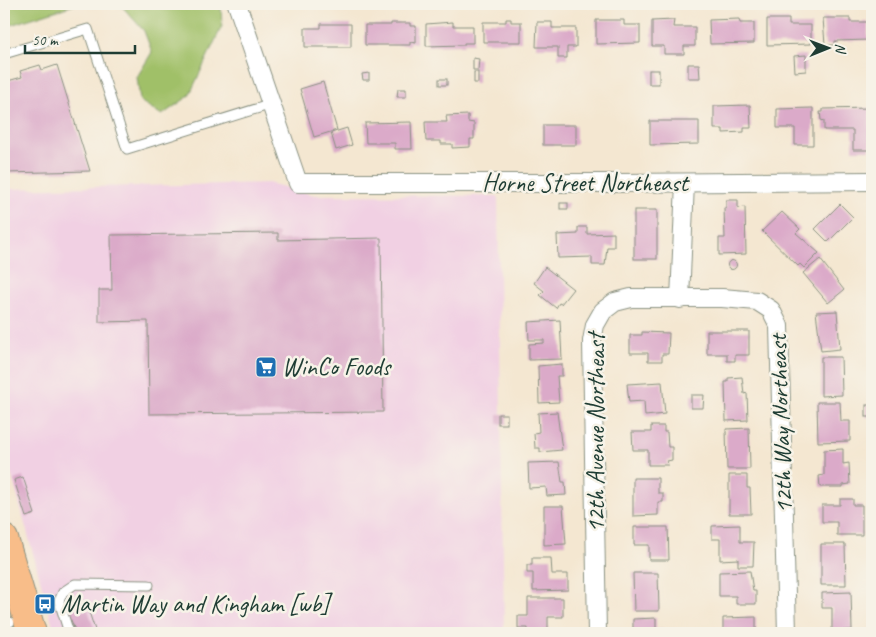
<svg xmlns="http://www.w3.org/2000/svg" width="876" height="637" font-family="Caveat,sans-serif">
  <rect width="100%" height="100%" fill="#f7f3e8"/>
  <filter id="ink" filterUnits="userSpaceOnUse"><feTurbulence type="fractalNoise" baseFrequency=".02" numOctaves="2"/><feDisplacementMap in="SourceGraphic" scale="10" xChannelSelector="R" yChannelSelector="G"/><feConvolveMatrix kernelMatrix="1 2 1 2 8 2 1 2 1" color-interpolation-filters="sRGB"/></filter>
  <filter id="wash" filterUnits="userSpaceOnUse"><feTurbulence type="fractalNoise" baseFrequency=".0096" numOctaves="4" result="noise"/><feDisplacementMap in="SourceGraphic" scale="20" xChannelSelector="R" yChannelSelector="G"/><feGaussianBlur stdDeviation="1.12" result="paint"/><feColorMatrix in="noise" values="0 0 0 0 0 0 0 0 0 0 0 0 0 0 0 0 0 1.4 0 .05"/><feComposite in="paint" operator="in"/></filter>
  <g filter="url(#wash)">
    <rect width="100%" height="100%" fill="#f4e7d1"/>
    <path fill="#f1d0e3" d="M269,183L314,195L498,196L504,633H55L4,448V189Z"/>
    <g fill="#a0c068" stroke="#607e4e">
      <path d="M4,4H77L4,27Z"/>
      <path d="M120,4H218L221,7L222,26L189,96L162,115L140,101L137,77L152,52L144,31Z"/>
    </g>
    <g id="blocks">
      <g fill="#dbaac9">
        <path d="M823,18H850V22H868V40L835,41V45H825Z"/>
        <path d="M506,19H511V22H521V42H483V22H506Z"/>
        <path d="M739,19L740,23H754V43L710,44L709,20Z"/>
        <path d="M767,19H789V25H811V44L767,45Z"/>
        <path d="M596,20H624V25H640V43L596,44Z"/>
        <path d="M674,20L673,27H695V46H684V54H664V46H652V21Z"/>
        <path d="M453,22V26H473V43H464V45L426,46V24Z"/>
        <path d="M537,22H552V28H576V47H567V58H558V47H536Z"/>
        <path d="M391,23H410V26H416V43L410,42V45H365V25H391Z"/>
        <path d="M321,24H351V47H305V28H321Z"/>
        <path d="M806,55V71L795,72L794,56Z"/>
        <path d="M473,58L479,59L478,70H473Z"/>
        <path d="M688,64H699L700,78H688Z"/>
        <path d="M40,65L42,70L57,65L90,171L4,173V82L22,77L20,71Z"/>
        <rect x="649" y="70" width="10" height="14"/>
        <rect x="474" y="72" width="4" height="11"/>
        <path d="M369,73V80H363L362,74Z"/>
        <rect x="439" y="79" width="8" height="6"/>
        <path d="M323,82L337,130L314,137L300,89Z"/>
        <path d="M398,89H406V97H397Z"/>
        <path d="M750,105L751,128H744V132L723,133V129H714V106Z"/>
        <path d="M813,108V145H795V128H777V109Z"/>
        <path d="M870,108V150H853V130H824V121L821,120L820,112H823V109Z"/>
        <path d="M468,115V122L474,123V139H470V147L452,148V144H441V141H426L425,122H447L446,116Z"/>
        <path d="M650,121H699V144L650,145Z"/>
        <path d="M411,122L412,149H395V143H366L365,123Z"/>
        <rect x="543" y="125" width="33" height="20"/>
        <path d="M347,128L352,145L336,150L331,133Z"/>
        <path d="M726,200H738V208L745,207L746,254L719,255V238H725L724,208H726Z"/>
        <rect x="560" y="203" width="8" height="6"/>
        <path d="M840,204L853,217L828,242L815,229Z"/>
        <rect x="634" y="210" width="23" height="49"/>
        <path d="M782,212L800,229L796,233L819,253L804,268L800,264L798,266L762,231Z"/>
        <path d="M578,227H587V234L614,233V247H607L605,265H592V257L558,258L557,235L578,234Z"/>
        <path d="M278,233V240L381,238L383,412L149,414L148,321L99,322V290H112L111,235Z"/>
        <path d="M820,259L844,290L828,303L803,273Z"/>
        <circle cx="732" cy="265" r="4.5"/>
        <path d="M545,267L573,289L561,304L559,303L556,308L540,295L544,291L534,283Z"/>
        <path d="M837,311L840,349L821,351L816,312Z"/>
        <path d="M560,320L562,359L529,360V344L544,343V340H529L528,322Z"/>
        <path d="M707,331H749V355H735V361H727V354H707Z"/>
        <path d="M642,332L669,333L668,354H662V361H648V353H630V335H642Z"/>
        <path d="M821,357H841L842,395L821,396Z"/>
        <path d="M562,364V376H557L559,402L539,403L538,366Z"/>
        <path d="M742,377L744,394L747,393L748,420L726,421L725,382H728V378Z"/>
        <path d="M662,382L665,414L645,416L644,401L629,402L627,384Z"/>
        <path d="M691,395H704L703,408H691Z"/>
        <path d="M817,402H840L841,421H850V441L818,442Z"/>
        <rect x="866" y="405" width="6" height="12"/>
        <path d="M557,412L562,450L540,452V448H535L534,433L539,432L538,413Z"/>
        <rect x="498" y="414" width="9" height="10"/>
        <path d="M651,426H664V432H667L668,447H672V460L667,461L668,465H648V450H633L632,432H651Z"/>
        <path d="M749,428L750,469H727L726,429Z"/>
        <path d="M843,449V464L849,463L850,484L843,485V487H820L819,476L824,475V450Z"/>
        <path d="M559,462L562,482H565L566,495L547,496L546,487L529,488L528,463Z"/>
        <path d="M729,475H747V488H750L751,514H729Z"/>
        <path d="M23,477L35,514L26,517L14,480Z"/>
        <path d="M633,478H658V493H663V502H658V515L633,516Z"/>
        <path d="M840,499H853V505H862V535H837V522H822V505H840Z"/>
        <path d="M544,506H563L566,544L544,545Z"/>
        <path d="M740,525V542H754L753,566H738V559L720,560V539H712V526Z"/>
        <path d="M634,527H668L669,560H649V545H634Z"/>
        <path d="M821,544H845L846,585H821Z"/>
        <path d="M532,558H551L552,574H568V590L533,591V573H527V565H532Z"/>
        <path d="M750,571L753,591H756V604H736V596H719V572Z"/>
        <path d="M633,573H658L659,611H634Z"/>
        <path d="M851,592L852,630L832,631V608H822V593Z"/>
        <path d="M528,598H563V617H548V631H528V628H518V616H528Z"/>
        <path d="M77,604L79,612L88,609L96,633H76L71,620L69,621L67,607Z"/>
        <path d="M756,617V633H723V618Z"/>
        <path d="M656,618V630L663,629V633H633V619Z"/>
      </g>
    </g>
  </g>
  <g filter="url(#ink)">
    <use href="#blocks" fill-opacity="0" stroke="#8a9282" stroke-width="1"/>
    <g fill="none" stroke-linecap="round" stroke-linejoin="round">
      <g stroke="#8a9282" stroke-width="11">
        <g id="lane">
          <path d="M4,54L88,29L127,149L272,104"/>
          <path d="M4,624L10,622"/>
          <path d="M69,633L59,601L63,592L75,584L149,585"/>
        </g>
      </g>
      <g stroke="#8a9282" stroke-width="20">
        <g id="street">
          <path d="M237,4L298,183H619L872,181"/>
          <path d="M680,299L685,183"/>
          <path d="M597,633L592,341L595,325L603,311L615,302L631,298H722L757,301L771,310L779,326L787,633"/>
        </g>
      </g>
      <g stroke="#8a9282" stroke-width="30">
        <path id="primary" d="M4,539L32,633"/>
      </g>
      <use href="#lane" stroke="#fff" stroke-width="9"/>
      <use href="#street" stroke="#fff" stroke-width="18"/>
      <use href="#primary" stroke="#f8bd89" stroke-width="28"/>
    </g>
  </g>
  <defs>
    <g id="supermarket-square" transform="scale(1.125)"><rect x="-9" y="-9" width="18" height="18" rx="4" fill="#1f6fb2" stroke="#f7f3e8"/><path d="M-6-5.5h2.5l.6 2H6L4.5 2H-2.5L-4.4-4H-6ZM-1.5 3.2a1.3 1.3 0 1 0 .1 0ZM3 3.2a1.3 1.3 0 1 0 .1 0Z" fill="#fff"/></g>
    <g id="bus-square" transform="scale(1.125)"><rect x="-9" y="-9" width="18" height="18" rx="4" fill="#1f6fb2" stroke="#f7f3e8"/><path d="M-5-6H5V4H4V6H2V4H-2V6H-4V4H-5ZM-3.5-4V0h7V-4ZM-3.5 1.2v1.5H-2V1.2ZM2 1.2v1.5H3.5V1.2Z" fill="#fff"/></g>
  </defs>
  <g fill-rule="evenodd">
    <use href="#supermarket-square" x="266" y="367"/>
    <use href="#bus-square" x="45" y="604"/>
  </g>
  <g text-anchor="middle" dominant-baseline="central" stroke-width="5" stroke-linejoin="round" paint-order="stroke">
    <g font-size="25" fill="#1f3d34" stroke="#f7f3e8">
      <text x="585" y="183">Horne Street Northeast</text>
      <text transform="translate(781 424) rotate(-92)">12th Way Northeast</text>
      <text transform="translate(596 433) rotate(-90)">12th Avenue Northeast</text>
    </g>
    <g font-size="25" fill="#1f3d34" stroke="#f7f3e8" text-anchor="start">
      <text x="282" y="367">WinCo Foods</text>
      <text x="61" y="604">Martin Way and Kingham [wb]</text>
    </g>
  </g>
  <rect width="876" height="637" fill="none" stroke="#f7f3e8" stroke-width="20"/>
  <g transform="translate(828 48) rotate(89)" stroke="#f7f3e8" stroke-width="4" paint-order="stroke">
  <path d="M0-4L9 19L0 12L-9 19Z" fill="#1f3d34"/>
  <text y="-8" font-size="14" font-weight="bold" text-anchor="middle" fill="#1f3d34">N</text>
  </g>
  <path d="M25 45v8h110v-8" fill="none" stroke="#1f3d34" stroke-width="2.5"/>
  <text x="32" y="45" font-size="15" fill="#1f3d34" stroke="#f7f3e8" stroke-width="4" paint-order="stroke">50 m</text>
</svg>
